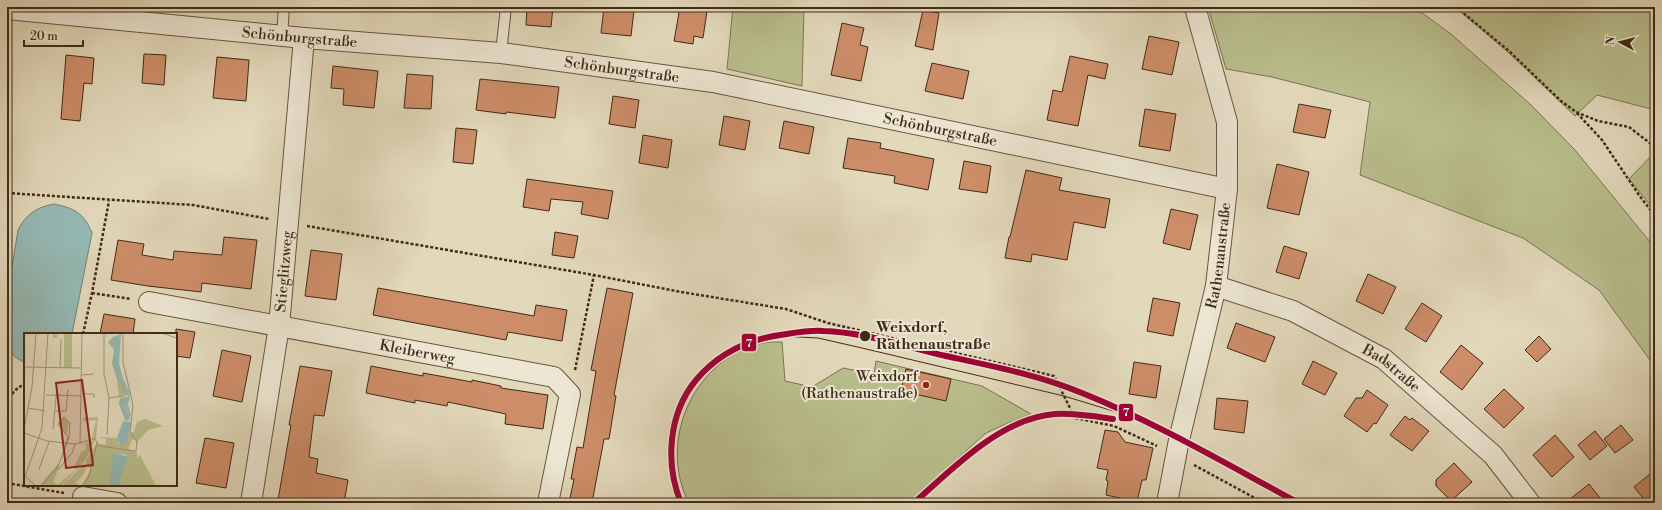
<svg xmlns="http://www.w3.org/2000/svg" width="1662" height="510" font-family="'Libre Bodoni',serif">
  <rect width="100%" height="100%" fill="#e2d8ba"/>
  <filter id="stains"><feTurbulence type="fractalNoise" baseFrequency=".005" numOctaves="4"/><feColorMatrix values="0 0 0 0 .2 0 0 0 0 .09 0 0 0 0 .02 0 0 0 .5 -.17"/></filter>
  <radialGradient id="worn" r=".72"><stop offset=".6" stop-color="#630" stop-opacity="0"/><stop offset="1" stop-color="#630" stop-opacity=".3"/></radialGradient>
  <g fill="#b9bd8c" stroke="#7d7452">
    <path d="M733,7H804L802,86L727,69Z"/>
    <path d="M1208,7H1414L1451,34L1531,105L1575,150L1655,248V367L1599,290L1523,238L1360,175L1370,102L1272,77L1226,69Z"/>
    <path d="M1455,7H1655V110L1597,95L1575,116L1508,52Z"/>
    <path d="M1655,152V211L1629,179Z"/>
    <path d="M782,342L785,381L812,387L843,368L874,374L876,361L982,386L1031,414L1008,423L986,433L908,503H689C657,441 694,358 763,343C769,342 776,342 782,342Z"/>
  </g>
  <path fill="#95b9b4" stroke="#738075" d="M54,204C74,208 84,213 92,233L72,334H25V363L15,357L7,348V297L18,230C26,214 37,207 54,204Z"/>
  <g fill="#cd8d68" stroke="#412b17">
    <path d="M527,7H553L551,27L526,25Z"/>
    <path d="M604,7L634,10L631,36L601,33Z"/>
    <path d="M680,7L707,11L703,38L694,36L693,44L674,41Z"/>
    <path d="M923,10L939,13L933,50L915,46Z"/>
    <path d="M842,23L864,28L860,45L868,47L861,81L831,75Z"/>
    <path d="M1149,36L1179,42L1172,75L1142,69Z"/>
    <path d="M144,54L166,55L164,85L142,83Z"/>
    <path d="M66,55L94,58L92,84L84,83L80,121L61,119Z"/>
    <path d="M1070,56L1108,64L1105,79L1088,75L1078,126L1047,120L1053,90L1062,92Z"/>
    <path d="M217,57L249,60L246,101L213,98Z"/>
    <path d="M932,63L969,71L963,99L925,91Z"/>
    <path d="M333,66L378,71L374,108L343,105L344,89L331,88Z"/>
    <path d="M407,74L433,76L431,109L404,108Z"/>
    <path d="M480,79L559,87L555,118L506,112V114L476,110Z"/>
    <path d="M613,96L639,100L635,128L609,124Z"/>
    <path d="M1299,104L1331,110L1325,138L1293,132Z"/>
    <path d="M1145,109L1176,114L1170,151L1139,146Z"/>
    <path d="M724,116L750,121L745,150L719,145Z"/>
    <path d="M784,121L814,127L809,154L779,148Z"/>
    <path d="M456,128L477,130L473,164L453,162Z"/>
    <path d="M643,135L672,140L668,168L639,163Z"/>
    <path d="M848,138L881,143L880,148L934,159L928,190L894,183L895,176L843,168Z"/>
    <path d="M964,161L991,166L987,193L959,189Z"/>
    <path d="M1277,164L1309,172L1299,215L1267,208Z"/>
    <path d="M1026,170L1062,178L1059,190L1110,199L1105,228L1074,222L1067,260L1032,254L1031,262L1005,258L1009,237H1010Z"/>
    <path d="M527,179L613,191L608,219L581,214L583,202L551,199L549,211L523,207Z"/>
    <path d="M1171,209L1198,215L1190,250L1163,243Z"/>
    <path d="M555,232L578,236L574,258L552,255Z"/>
    <path d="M224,237L257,240L251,289L202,283L201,292L148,286L111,280L118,240L144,244L142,255L173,260L174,251L222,255Z"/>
    <path d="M1284,246L1307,253L1299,279L1276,272Z"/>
    <path d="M311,250L342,254L336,300L305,296Z"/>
    <path d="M1368,274L1396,287L1383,314L1356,301Z"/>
    <path d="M378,288L534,316L536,305L567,310L562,341L508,332L506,340L373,315Z"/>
    <path d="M607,288L633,293L614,395L616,396L609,439H604L592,503H569L574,479H571L577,447L583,448L596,371L591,370Z"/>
    <path d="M1153,298L1180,303L1173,336L1147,331Z"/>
    <path d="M1422,303L1442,316L1426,342L1405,329Z"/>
    <path d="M104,314L135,319L133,334H100Z"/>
    <path d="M1236,323L1275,337L1265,362L1227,348Z"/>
    <path d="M176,329L195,332L190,358L176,356Z"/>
    <path d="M1539,336L1551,349L1537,362L1525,350Z"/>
    <path d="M1461,345L1483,363L1462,390L1440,372Z"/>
    <path d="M222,350L251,356L242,402L213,396Z"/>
    <path d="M1313,361L1337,373L1325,395L1302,384Z"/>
    <path d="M1134,362L1161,366L1156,398L1129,394Z"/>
    <path d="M300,366L332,371L324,416L314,415L309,457L318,459L316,473L348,480L344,503H336L311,498L310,503H297L278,500L291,425H289Z"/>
    <path d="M371,366L423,376V373L472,382V380L501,386V388L548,395L543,429L505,424L506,414L448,402L447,406L415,400V403L366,393Z"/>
    <path d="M906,369L951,379L946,401L901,391Z"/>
    <path d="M1504,389L1524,408L1504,428L1484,409Z"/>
    <path d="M1367,390L1388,405L1376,424L1374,423L1367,432L1344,416L1356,398H1362Z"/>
    <path d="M1217,398L1248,401L1244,433L1214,429Z"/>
    <path d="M1405,416L1410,420L1412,418L1429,431L1412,451L1390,435Z"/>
    <path d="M1621,425L1633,440L1615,453L1604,439Z"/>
    <path d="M1105,430L1118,432L1125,442L1153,448L1146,480H1142L1137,502L1106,495L1108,481L1106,480L1108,470L1097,468Z"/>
    <path d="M1595,431L1607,446L1590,460L1578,445Z"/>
    <path d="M1555,435L1574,457L1552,477L1533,455Z"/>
    <path d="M205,438L234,443L226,488L196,483Z"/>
    <path d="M1454,463L1472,482L1451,501L1436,486V480Z"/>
    <path d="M1655,470V503H1647L1634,487Z"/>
    <path d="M1589,484L1604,503H1565Z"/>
  </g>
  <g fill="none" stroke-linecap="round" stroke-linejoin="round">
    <g stroke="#695640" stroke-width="12">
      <g id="lane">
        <path d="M282,36L284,7"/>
        <path d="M501,53L506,7"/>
      </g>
    </g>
    <g stroke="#695640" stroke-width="22">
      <g id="street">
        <path id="s1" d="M7,9L304,38L501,53L713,82L1227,189"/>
        <path id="s2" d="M1216,286L1293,311L1384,359L1493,455L1530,503"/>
        <path id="s3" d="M149,302L554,377L570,394L548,503"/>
        <path d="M83,497L117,503"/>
        <path id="s4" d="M251,503L279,326L304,38"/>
        <path id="s5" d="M1167,503L1179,440L1216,286L1227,189V122L1195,7"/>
      </g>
    </g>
    <g stroke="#412b17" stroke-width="2.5" stroke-dasharray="3 2" stroke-linecap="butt">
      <path d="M1456,7L1509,51L1561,101L1576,112L1598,121L1629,127L1655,147"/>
      <path d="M1577,113L1602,140L1639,195L1655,216"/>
      <path d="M7,193L193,205L269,219"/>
      <path d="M307,226L594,275L681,292L786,309L828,323L1054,376L1075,418L1114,426L1157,446"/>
      <path d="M92,293L131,299"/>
      <path d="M83,334L92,293L109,201"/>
      <path d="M575,370L594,275"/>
      <path d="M7,408C9,396 14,389 25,384"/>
      <path d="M1194,465L1264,503"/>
      <path d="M7,483L64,493"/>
    </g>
    <use href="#lane" stroke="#ece6d2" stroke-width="10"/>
    <use href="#street" stroke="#ece6d2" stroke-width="20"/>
    <path stroke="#412b17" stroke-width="1" d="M780,336L818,338L862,348L1064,396L1136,418"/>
    <g stroke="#ece6d2" stroke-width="9">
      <g id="tram-1">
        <path d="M681,503C665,464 668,414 696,380C718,354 746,340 780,335C794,333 808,330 823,331C864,332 906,347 946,356C992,366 1038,375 1082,393C1157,423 1228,465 1299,503"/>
        <path d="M914,503C952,469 1001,418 1055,414C1075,413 1093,416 1113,419"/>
      </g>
    </g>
    <use href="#tram-1" stroke="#9e0234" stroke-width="6"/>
  </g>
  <circle fill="#412b17" stroke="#ece6d2" stroke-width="1.5" cx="865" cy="336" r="6"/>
  <circle fill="#8f2418" stroke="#ece6d2" stroke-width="1.5" cx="926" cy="385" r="4"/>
  <g text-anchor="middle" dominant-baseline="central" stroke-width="4" stroke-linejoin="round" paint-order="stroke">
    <g font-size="15" fill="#412b17" stroke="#ece6d2">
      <text stroke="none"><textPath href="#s1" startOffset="294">Schönburgstraße</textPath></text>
      <text stroke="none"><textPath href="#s1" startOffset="618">Schönburgstraße</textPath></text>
      <text stroke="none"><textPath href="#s1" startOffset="942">Schönburgstraße</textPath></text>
      <text stroke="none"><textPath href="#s5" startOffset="253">Rathenaustraße</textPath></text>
      <text stroke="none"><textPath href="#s4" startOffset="234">Stieglitzweg</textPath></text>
      <text stroke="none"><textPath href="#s3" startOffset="273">Kleiberweg</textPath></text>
      <text stroke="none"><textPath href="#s2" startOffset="195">Badstraße</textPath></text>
    </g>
    <g font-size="15" font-weight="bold" fill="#412b17" stroke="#ece6d2" text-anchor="start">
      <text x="876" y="327">Weixdorf,<tspan x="876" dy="17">Rathenaustraße</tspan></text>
    </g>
    <g font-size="15" fill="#412b17" stroke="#ece6d2" text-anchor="end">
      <text x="918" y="376">Weixdorf<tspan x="918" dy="17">(Rathenaustraße)</tspan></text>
    </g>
  </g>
  <g transform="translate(24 333)">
    <rect width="153" height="153" fill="#e2d8ba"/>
    <path d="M29,0H48V35H40V1H33V5H29ZM99,47L103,57L106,56L107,62L95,63L93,49ZM40,84L45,89L43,102L34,91L36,86ZM74,84L72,106H68L72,87L59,88V85ZM121,86L139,93L124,97L113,109L110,106L108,107L104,116L113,119V125L116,122L132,153H99L96,147L103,125L102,122L90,120L86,153H58L67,135L63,134L60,141L51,150L56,153H38L59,132L63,134L62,128L72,111H82V106L74,104L93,105L95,111L103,109L105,100L110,99L113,89ZM71,107L62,126L37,153L17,151L34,131L36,132L29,149L34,152L52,136L50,134L58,118H61L62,110Z" fill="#b9bd8c"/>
    <path d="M97,1L95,30L99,47L94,49L88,31L90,17L84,9L89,4ZM104,64L102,74L106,85L104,88L101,87L95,71L96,65ZM99,88L107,89L103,109L97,113L93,105ZM90,120L104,124L96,147L99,153H86L85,150L89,125L86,122Z" fill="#95b9b4"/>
    <path fill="none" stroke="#95b9b4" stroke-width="2" d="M99,47L105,62M97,48L101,62M105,63L103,71L106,83"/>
    <path fill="none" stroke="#a29379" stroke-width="1" d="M80,0V41L85,65L83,102M99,0V29L109,72L106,99L113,109L112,118M137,0L153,5M0,34L57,35M36,35L37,6M58,42L70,41M58,61H70V65M22,62L58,63M85,65L100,63M4,75L21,78M31,78H42L44,56M0,96L8,54L12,0M29,96L33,54M0,100L23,108L51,111L71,106L75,113M56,111L58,0M75,113L112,118M15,136L25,109M34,137L48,120L51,111M0,142L12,153M0,147L18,95L24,0M17,153L32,136L36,129L39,120L45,105L46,90L40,84L34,91L44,104L39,120M58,153L65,143L73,110"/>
    <path fill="#8f2418" fill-opacity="0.15" stroke="#8f2418" stroke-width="2" d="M58,47L69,132L42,135L32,50Z"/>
    <rect width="153" height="153" fill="none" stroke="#412b17" stroke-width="2"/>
  </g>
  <g stroke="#ece6d2" stroke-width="1.5">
    <rect x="741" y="333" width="16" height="19" rx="4" fill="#9e0234"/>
    <rect x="1118" y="403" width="16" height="19" rx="4" fill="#9e0234"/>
  </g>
  <g font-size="11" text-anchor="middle" font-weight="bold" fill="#fff">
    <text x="749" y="347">7</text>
    <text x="1126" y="416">7</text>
  </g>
  <rect width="1662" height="510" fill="none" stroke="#e2d8ba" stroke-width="24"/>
  <rect x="8" y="8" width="1646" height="494" fill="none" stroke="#412b17" stroke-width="2"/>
  <rect x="12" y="12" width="1638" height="486" fill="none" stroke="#412b17"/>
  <g transform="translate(1620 42) rotate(277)" stroke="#ece6d2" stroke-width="3" paint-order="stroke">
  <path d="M0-3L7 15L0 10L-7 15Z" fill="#412b17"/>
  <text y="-6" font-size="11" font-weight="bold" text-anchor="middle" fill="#412b17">N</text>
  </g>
  <path d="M24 40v6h59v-6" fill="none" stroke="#412b17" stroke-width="2"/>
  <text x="30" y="40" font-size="12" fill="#412b17" stroke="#ece6d2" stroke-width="3" paint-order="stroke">20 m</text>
  <rect width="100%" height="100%" filter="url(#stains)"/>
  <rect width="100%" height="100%" fill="url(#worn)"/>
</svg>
